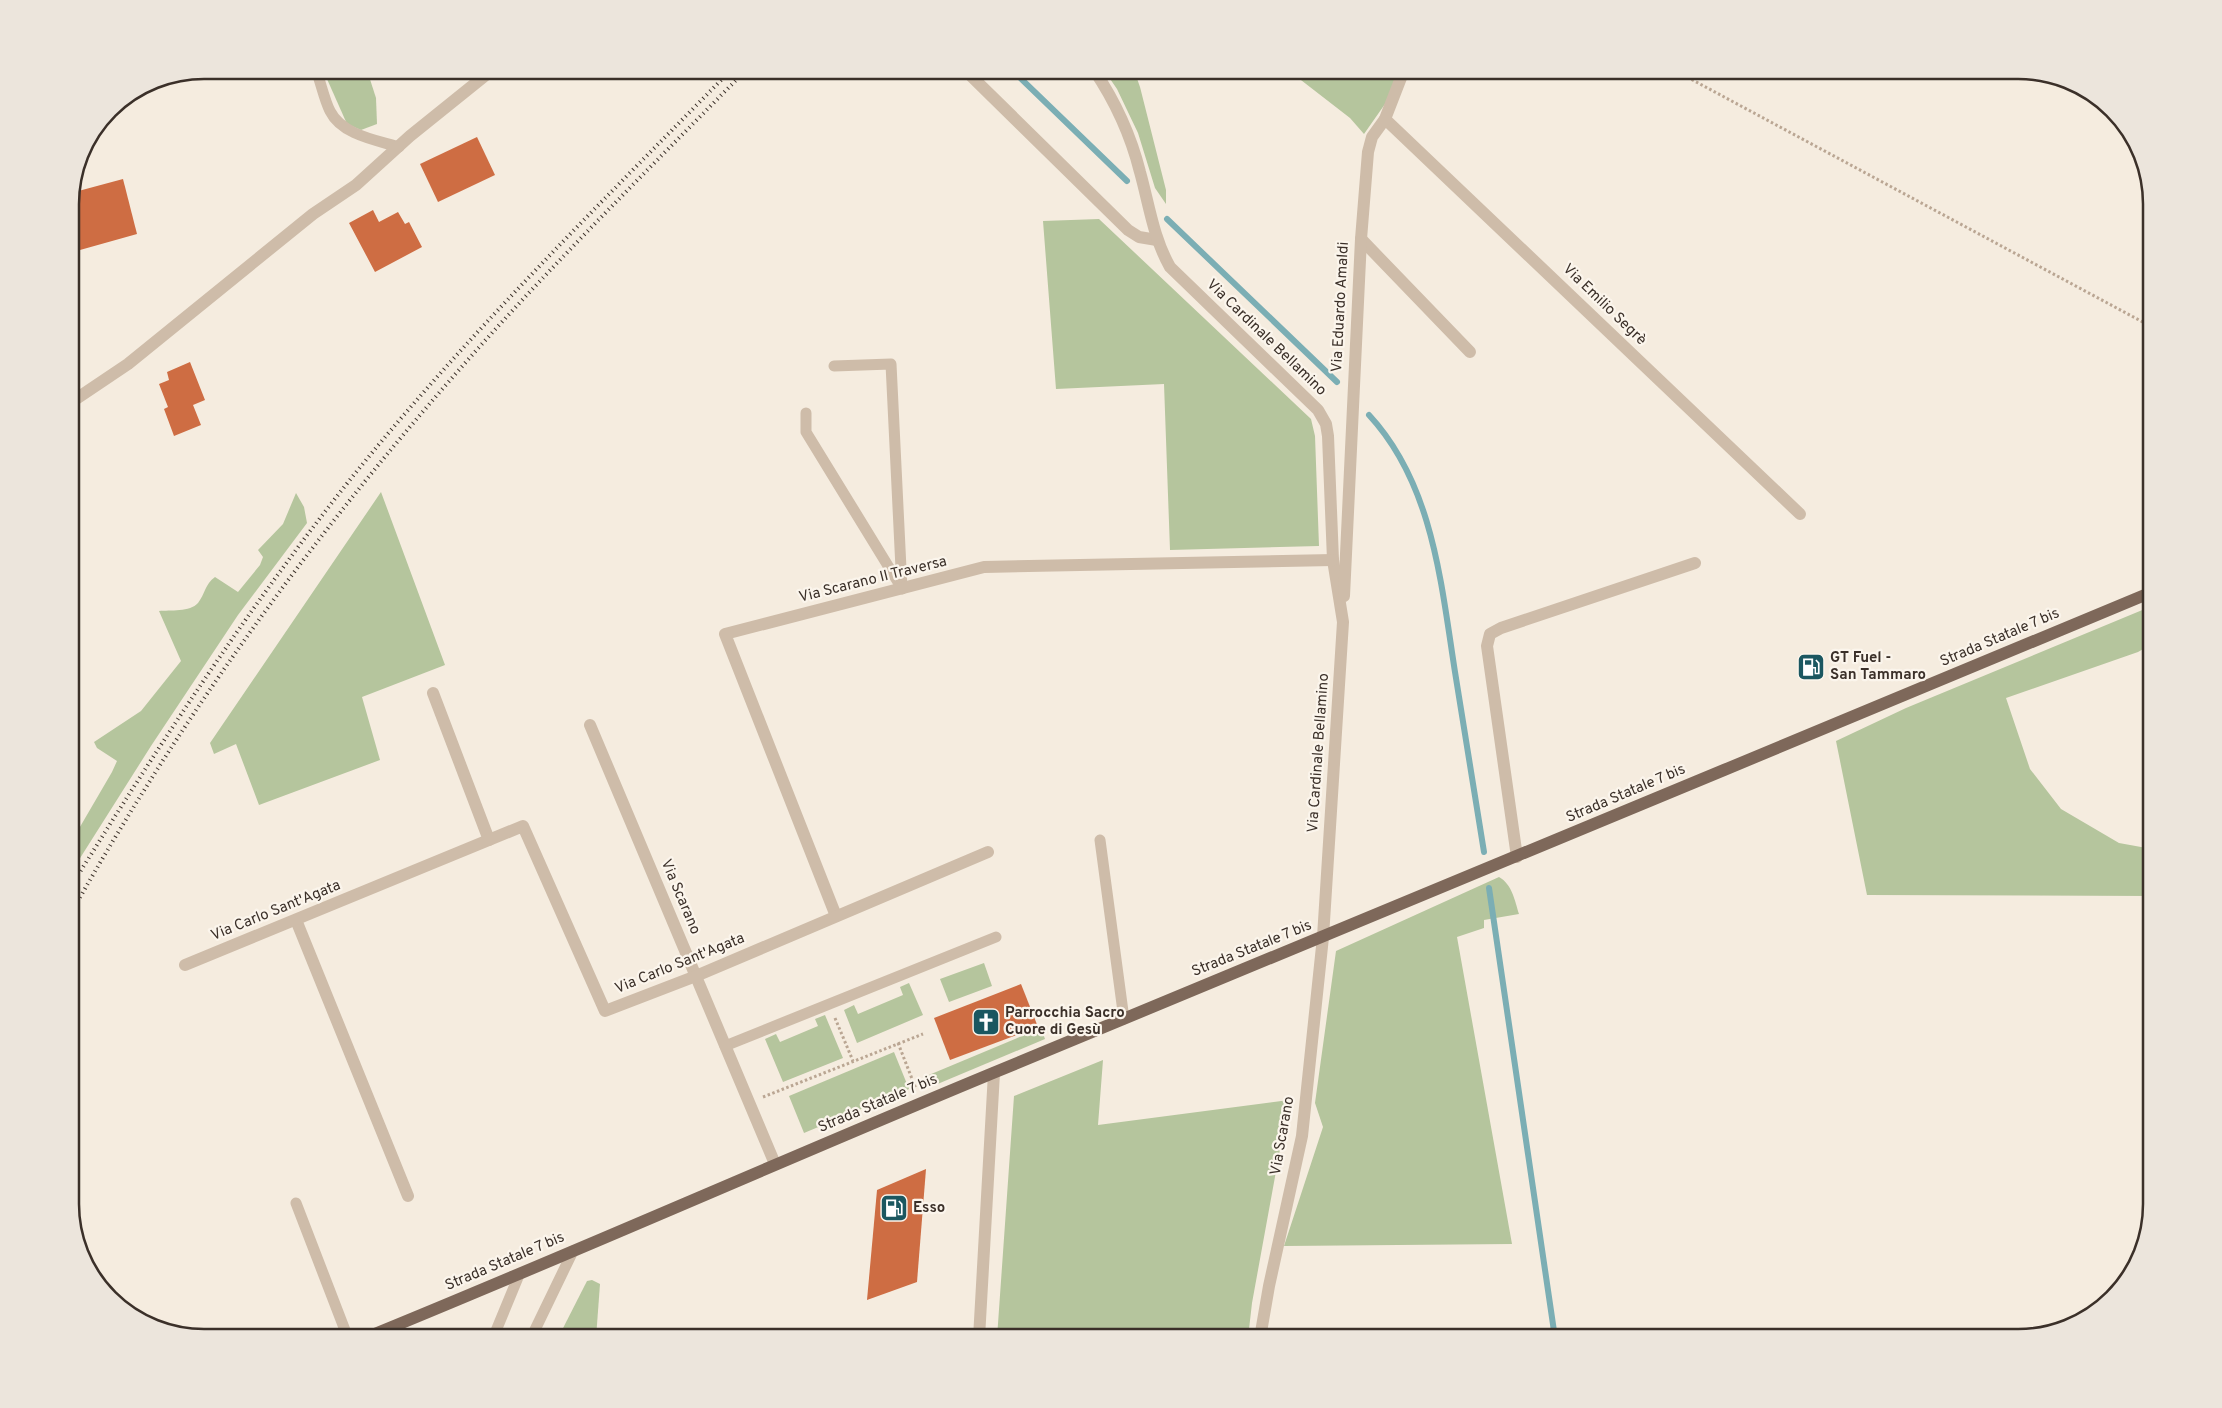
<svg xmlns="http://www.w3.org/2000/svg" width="2222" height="1408" font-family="Overpass,sans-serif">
  <rect width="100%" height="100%" fill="#f5ecdf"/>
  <g fill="#b5c59d">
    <path d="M323,70H367L376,98L377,124L361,130L347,124Z"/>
    <path d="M1104,70H1134L1140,87L1166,190V204L1155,188L1138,133L1117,89Z"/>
    <path d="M1288,70H1399L1385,104L1364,134L1350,118Z"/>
    <path d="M1099,219L1311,419L1315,436L1319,546L1170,550L1164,384L1056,389L1043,221Z"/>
    <path d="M381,492L445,665L362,697L380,760L259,805L236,744L214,754L210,743Z"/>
    <path d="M296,493L304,507L307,523L238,615L151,746L70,874V844L112,772L117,761L97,748L94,742L141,711L181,661L159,611C170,610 190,612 198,603C205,594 205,584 215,577L238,592L260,565L263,557L258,550L283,524Z"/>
    <path d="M2152,606V644L2138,652L2006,698L2030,769L2061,809L2119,843L2152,849V896L1867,895L1836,741L1906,708Z"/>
    <path d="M1499,877C1512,884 1515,901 1519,914L1484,920V928L1457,937L1512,1244L1284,1246L1323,1127L1315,1103L1336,951Z"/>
    <path d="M984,963L992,986L949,1002L940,979Z"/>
    <path d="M909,983L923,1015L857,1043L844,1010L854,1005L858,1014L903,995L900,987Z"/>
    <path d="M825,1015L843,1058L783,1082L765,1039L776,1034L780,1042L818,1026L815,1019Z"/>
    <path d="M1041,1028L1045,1039L928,1088L924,1077Z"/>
    <path d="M894,1052L909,1089L804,1133L789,1096Z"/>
    <path d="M1103,1060L1098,1125L1289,1100L1252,1303L1248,1338H997L1014,1096Z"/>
    <path d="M592,1280L600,1284L596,1338H558L587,1281Z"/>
  </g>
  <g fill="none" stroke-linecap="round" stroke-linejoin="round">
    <g stroke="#7baeb4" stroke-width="6">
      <path d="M1012,70L1127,181"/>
      <path d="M1167,219L1337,382"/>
      <path d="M1369,415C1433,484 1441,583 1455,672C1465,732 1474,792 1484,852"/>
      <path d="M1489,888L1555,1338"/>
    </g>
  </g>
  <g fill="#ce6d43">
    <path d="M477,137L495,175L438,202L420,164Z"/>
    <path d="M123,179L137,234L80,250L70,215L71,193Z"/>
    <path d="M373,210L379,222L398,212L405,224L409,222L422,247L375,272L349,223Z"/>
    <path d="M190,362L205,400L193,405L201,425L174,436L164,409L168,407L159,384L169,380L167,372Z"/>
    <path d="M1021,984L1038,1027L950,1060L934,1018Z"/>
    <path d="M926,1169L917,1282L867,1300L877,1190Z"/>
  </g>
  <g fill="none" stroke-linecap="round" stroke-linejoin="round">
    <g stroke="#baa693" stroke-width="3" stroke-dasharray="2.5 2.5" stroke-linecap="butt">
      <path d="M1674,70L2152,327"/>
      <path d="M835,1018L853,1061"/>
      <path d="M898,1043L916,1089"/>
      <path d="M763,1097L923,1034"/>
    </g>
    <g stroke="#cebca9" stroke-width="11">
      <path d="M316,70C321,83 324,99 330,111C342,135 376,140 399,147"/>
      <path d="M834,366L891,364L902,589"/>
      <path d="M806,413V432L901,587"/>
      <path d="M1100,840L1124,1019"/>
      <path d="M725,1046L996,937"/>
      <path d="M296,1203L348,1338"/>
      <path d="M493,1338L519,1275"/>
      <path d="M531,1338L573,1251"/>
    </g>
    <g stroke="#cebca9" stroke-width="12">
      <path d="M965,70L1128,230L1139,237L1157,240"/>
      <path d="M1094,70C1115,101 1131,136 1140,172C1149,204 1153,237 1170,267L1318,410L1326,424L1328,436L1333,560L1343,622L1323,937L1302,1136L1269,1286L1260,1338"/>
      <path d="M1385,119L1800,514"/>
      <path d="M1361,239L1470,352"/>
      <path d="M70,403L128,364L313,214L356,185L410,136L492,70"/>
      <path d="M1344,596L1361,239L1368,152L1372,137L1385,119L1404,70"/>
      <path d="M433,693L489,840"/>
      <path d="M590,725L775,1164"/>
      <path d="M1517,857L1487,646L1490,634L1501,628L1695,563"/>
      <path d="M836,916L725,634L984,567L1333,560"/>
      <path d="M296,920L408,1196"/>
      <path d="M185,965L523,826L605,1011L696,976L988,852"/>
      <path d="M979,1338L994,1073"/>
    </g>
    <path stroke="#7e685a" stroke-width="12" d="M365,1338C576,1252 783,1160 993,1073C1379,913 1766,753 2152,592"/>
    <g stroke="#3b3029" stroke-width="4" stroke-dasharray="1 4" stroke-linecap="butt">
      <path d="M70,888C156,750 244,614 345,486C463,338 599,205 731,70"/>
      <path d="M70,915C176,726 303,549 445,386C540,276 644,174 746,70"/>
    </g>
  </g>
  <defs>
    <g id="fuel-square" transform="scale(1.4375)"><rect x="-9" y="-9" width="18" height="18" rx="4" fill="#1b5760" stroke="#fbf5ec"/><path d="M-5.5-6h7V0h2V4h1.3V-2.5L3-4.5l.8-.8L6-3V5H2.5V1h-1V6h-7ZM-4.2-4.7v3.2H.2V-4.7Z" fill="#fff"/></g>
    <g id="church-square" transform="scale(1.4375)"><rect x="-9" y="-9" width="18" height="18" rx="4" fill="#1b5760" stroke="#fbf5ec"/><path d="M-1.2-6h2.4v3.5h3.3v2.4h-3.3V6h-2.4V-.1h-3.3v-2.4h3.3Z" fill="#fff"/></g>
  </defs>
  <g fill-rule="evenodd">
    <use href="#fuel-square" x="1811" y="667"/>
    <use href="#church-square" x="986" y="1022"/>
    <use href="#fuel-square" x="894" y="1208"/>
  </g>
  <g text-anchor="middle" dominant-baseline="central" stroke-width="4.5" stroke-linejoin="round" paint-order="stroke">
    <g font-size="15" fill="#3b3029" stroke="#fbf5ec">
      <text transform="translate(1604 305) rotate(44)">Via Emilio Segrè</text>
      <text transform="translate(1341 307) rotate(-87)">Via Eduardo Amaldi</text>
      <text transform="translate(1266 338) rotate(44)">Via Cardinale Bellamino</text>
      <text transform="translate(873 580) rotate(-14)">Via Scarano II Traversa</text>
      <text transform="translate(2000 638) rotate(-23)">Strada Statale 7 bis</text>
      <text transform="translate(1319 753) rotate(-86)">Via Cardinale Bellamino</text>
      <text transform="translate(1626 794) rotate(-23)">Strada Statale 7 bis</text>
      <text transform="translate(680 897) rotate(67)">Via Scarano</text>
      <text transform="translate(276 911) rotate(-22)">Via Carlo Sant'Agata</text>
      <text transform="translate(1252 949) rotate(-22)">Strada Statale 7 bis</text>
      <text transform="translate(680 964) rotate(-22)">Via Carlo Sant'Agata</text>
      <text transform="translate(878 1104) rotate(-23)">Strada Statale 7 bis</text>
      <text transform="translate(1283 1136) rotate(-80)">Via Scarano</text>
      <text transform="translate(505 1262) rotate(-23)">Strada Statale 7 bis</text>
    </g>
    <g font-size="15" font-weight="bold" fill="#3b3029" stroke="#fbf5ec" text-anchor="start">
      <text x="1830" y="658">GT Fuel -<tspan x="1830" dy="17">San Tammaro</tspan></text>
      <text x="1005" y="1013">Parrocchia Sacro<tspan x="1005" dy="17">Cuore di Gesù</tspan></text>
      <text x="913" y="1208">Esso</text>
    </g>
  </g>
  <path d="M0 0H2222V1408H0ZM204 79H2018A125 125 0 0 1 2143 204V1204A125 125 0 0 1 2018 1329H204A125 125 0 0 1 79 1204V204A125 125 0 0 1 204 79Z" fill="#ece5dc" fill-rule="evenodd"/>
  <path fill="none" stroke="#3b3029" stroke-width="2.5" d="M204 79H2018A125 125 0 0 1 2143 204V1204A125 125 0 0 1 2018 1329H204A125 125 0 0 1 79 1204V204A125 125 0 0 1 204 79Z"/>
</svg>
